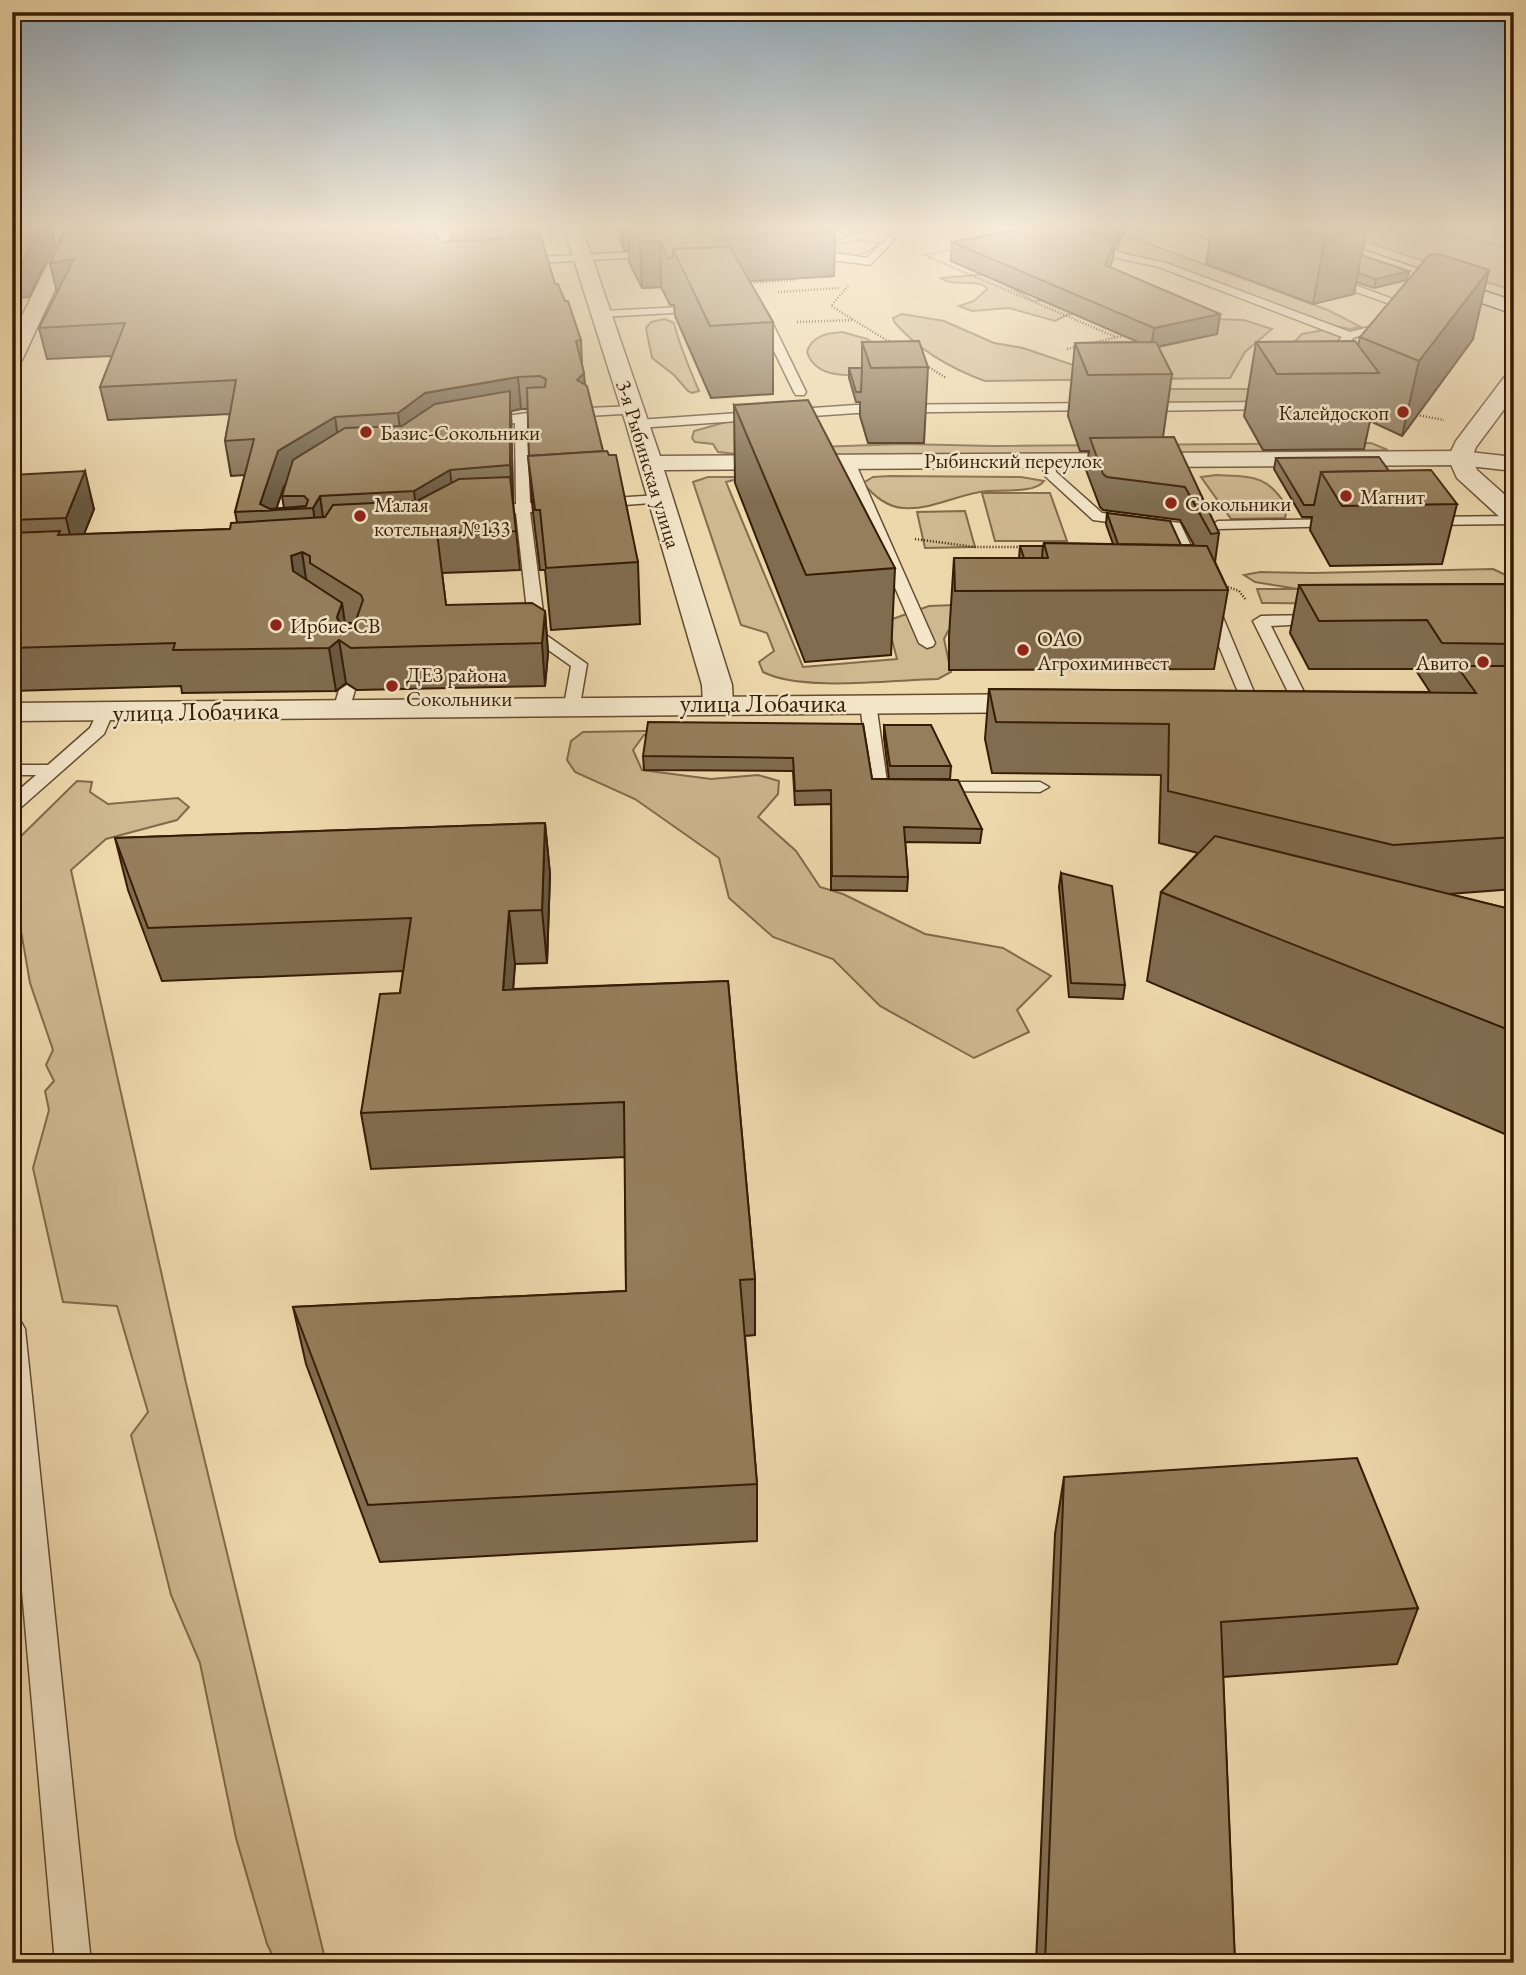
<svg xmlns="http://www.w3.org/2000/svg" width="1526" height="1975" font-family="'EB Garamond',serif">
  <rect width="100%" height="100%" fill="#edd8ac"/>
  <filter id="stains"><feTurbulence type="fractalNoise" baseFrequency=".00286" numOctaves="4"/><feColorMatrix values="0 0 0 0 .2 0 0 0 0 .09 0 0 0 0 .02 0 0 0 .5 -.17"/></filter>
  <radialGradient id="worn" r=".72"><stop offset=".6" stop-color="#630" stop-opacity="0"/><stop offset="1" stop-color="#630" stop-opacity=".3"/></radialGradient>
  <g fill="#ceb890" stroke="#826a4a" stroke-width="2">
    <path d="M1048,225H1079L1117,232L1328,310L1361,327L1350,329L1330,325L1169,264L1115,251Z"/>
    <path d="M1316,225H1514V292V291Z"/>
    <path d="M864,240L879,243C868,258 843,258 828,249L831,245Z"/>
    <path d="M987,274L1034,301L1075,297L1087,312L1067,315L1055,321L1009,308L972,311L959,306L974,301L987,289L985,286C972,279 952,287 941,278Z"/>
    <path d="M902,314L944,321L994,343L1023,348L1073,365L1213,319L1244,320L1272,329L1245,352L1230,378L985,381C952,369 919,350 895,323L893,318Z"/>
    <path d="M665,319L674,323C679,344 689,368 699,391L692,393L688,391L674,375L652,358L646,328L651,322Z"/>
    <path d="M1324,330L1343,337L1284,403L1174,404L1156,399L1158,389H1248L1302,334Z"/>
    <path d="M842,332L867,339L882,349L874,375C851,375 816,380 807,352C811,336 828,333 842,332Z"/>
    <path d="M733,420L815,447L903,444L993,446L1371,443L1388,450L1046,455H746L718,452L713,444L695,442L692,438L694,431Z"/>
    <path d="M1216,475C1252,477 1267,474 1287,507L1285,518L1231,519L1201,477Z"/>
    <path d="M890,476L1021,477L1044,481C1036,493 1002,490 988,491C959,493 935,510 903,508C887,507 873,495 863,483L873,477Z"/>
    <path d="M708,477H746L726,482L803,667L897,659L887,621L929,606L980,604L1008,631H948L944,639L951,672L938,679C892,680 802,692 763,672L759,662L774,651L767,633L741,625L693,482Z"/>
    <path d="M982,493H1050L1067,541H995Z"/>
    <path d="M965,511L975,547L925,548L917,512Z"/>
    <path d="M1493,569L1514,579V606L1262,603L1257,589H1298L1255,582L1244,575L1260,572L1312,573Z"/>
    <path d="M818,728L644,735L633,750L642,770L711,779L758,775L779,781L778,794L758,817L796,851L820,887L843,894L925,934L1003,948L1051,976L1017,1010L1029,1032L974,1058L880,1006L833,959L773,937L729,898L719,858L635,799L575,772L567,760L571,741L583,732Z"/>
    <path d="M77,781L92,782L90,792L108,804L178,798L189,807L177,820L106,839L71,870L186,1383L326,1963H276L267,1944L236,1838L200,1663L171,1595L131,1435L148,1412L117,1306L63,1302L33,1168L49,1110L45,1091L54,1081L46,1065L53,1050L30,983L12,879L14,843Z"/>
  </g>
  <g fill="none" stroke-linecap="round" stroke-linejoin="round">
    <g stroke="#644b2f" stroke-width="3">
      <g id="service">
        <path d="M866,225H892L849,234L836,240L831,237L833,234L808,235L803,232L808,229Z"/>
        <path d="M1036,225H1050L1124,254L1166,263L1350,332L1377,325L1383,328L1353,338L1331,364H1323V358L1342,337L1159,267L1117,258Z"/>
        <path d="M1172,225H1187L1241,246L1232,248Z"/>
        <path d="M447,230L452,261L457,264L447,268L442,265L438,235L410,236L405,233L410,230Z"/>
        <path d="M890,236L895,239L870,265C859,263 805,258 801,255L822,251L867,258Z"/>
        <path d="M655,251L659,252V256L520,264L515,261L520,258Z"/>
        <path d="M1325,277H1333L1420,309L1410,311L1325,281Z"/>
        <path d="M702,306L708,309L706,311L602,317L596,314L602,311Z"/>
        <path d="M757,310L767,312L806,392L804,395H796L794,392L755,312Z"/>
        <path d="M1273,402L1279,406L1277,409L1141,411L1135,407L1141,403Z"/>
        <path d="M1098,403L1104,407L1102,410L856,413L638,428L632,424L638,420L856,405Z"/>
        <path d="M634,406L638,407V413L588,416L582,412L588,408Z"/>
        <path d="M542,411L546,412V418L527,421L530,503L559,502L566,506L559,510L530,512L546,635L587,664L580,705L572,710L564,705L571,666L530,637L516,513L487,514L480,510L487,506L516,504L515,423L484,427L478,423L479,420Z"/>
        <path d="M1047,455L1054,459L1056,472L1102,513L1180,523L1202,569L1200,572H1190L1170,530L1093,520L1045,476L1040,459Z"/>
        <path d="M847,456L854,460L935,643L933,646L927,648L919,643L840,460Z"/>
        <path d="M659,495L666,499L664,502L598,507L591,503L598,499Z"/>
        <path d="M1514,516V524L1425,525L1418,521L1425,517Z"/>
        <path d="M1340,519L1345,520V526L1218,529L1211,525L1218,521Z"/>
        <path d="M1214,610L1222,615L1259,704L1257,708H1245L1243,704L1208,620L1198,618L1196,615L1198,612Z"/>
        <path d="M1319,615L1327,620L1325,623L1271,626L1310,704L1302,709L1294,704L1253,621L1261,616Z"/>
        <path d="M347,685L355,690L349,710L341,715L335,714L333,710L339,690Z"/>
        <path d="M868,698L876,703L887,782L904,783L907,787L904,791L879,792L870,787L860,703Z"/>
        <path d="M105,708L113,713L104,734L18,810L12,811V796L36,775H12V765H48L90,728L99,709Z"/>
        <path d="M934,782H1040L1049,787L1040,792L928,791L925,787L928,783Z"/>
        <path d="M12,1319L21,1322L25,1329L91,1963H55L12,1478Z"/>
      </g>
    </g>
    <g stroke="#644b2f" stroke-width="3">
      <g id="minor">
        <path d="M563,225H581L660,456L1460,451L1514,457V471L1460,465L664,470L732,685L733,704L729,711L718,713L707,711L703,704L702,685L626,424Z"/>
        <path d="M32,311L39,313L42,317L23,358L20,363L12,364V336L25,313Z"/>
      </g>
    </g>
    <g stroke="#644b2f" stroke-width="3">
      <g id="tertiary">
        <path d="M67,225H85L42,317L19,335L12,337V321L23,314Z"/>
        <path d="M1514,373V396L1476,447L1472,458L1477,470L1514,503V525L1505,522L1457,478L1448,458L1456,441L1506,375Z"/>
        <path d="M1039,694L1050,696L1054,703L1050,710L1039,712L12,721V703Z"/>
      </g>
    </g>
    <g stroke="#361c05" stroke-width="3">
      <path id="secondary" d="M1262,225H1289L1514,301V314L1265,229Z"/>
    </g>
    <g stroke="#361c05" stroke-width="2.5" stroke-dasharray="1 2" stroke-linecap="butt">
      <path d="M1404,225L1514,249"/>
      <path d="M1490,225L1514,236"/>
      <path d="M919,235L1007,225"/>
      <path d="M955,249L924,255L1116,337"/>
      <path d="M748,283L795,280"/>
      <path d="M848,286L831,306L893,344"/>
      <path d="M778,292L839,288"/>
      <path d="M797,322L854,320"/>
      <path d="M1088,344L1127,335"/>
      <path d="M1067,349L1080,346"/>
      <path d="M924,364L946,378"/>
      <path d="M1417,415L1444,420"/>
      <path d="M915,539L975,547H1024"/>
      <path d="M1225,586L1239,591L1246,600"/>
    </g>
    <use href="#service" fill="#f3e6c9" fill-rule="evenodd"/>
    <use href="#minor" fill="#f3e6c9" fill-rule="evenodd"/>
    <use href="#tertiary" fill="#f3e6c9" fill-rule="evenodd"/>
    <use href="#secondary" fill="#f3e6c9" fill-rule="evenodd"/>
  </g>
  <g fill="#806c4f" stroke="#361c05" stroke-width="2" fill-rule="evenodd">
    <path d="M68,225H538L539,237L555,284L581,340L582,364L585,384L603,451L638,562L640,624L551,630L545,570H540L533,513L528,456H529L528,409H521L511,411L513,501L520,570L442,573L446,605L545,611L548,653L545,686L357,690L346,683L336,691L182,693L181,686L12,691V471L13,474L94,509L84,534L230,529L237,522L235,512L245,475L231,476L225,441L230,414L108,420L100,387L112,356L47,359L39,328L57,292L50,263ZM443,226L451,232L452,241L443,242L436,237L435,227ZM285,485L282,496L284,508L276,509L284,486Z"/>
    <path d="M620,225H830L835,230L834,276L749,281L773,322V394L711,398L675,316L674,305H670L661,287L642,288L629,262V250L624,251L621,243Z"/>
    <path d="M1083,225H1126L1117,248L1114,247L1113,259L1109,267L1220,314L1217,334L1158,347L1172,374L1163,437L1219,533L1215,562L1228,590L1214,669L949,670V636L954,558H1019L1020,546H1043L1044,543L1113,544L1106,524L1107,513L1181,545H1194L1180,520L1103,510L1100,507L1086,470L1089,451H1080L1068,416L1075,343L1138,342L951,261L952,242L1082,228Z"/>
    <path d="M1212,225H1359L1367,228L1362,255L1407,280L1374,288L1356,282L1354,294L1313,304L1206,264Z"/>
    <path d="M1360,337L1473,339L1402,436L1370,421L1364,449L1263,450L1244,416L1256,342L1358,345Z"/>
    <path d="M862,342L928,367L924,443H868L860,416V402H856L849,378V368H862Z"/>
    <path d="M734,405L895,568L891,655L805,662L735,483Z"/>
    <path d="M1276,458L1389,471L1457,504L1442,564L1330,566L1310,530L1312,517H1302L1274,469Z"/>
    <path d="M1514,584V889L1449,894L1514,910V1138L1147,981L1161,892L1198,853L1159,843L1161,775L992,773L985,739L989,689L1430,692L1415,669H1309L1290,633L1299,585Z"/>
    <path d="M863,724L872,779H889L884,738V725L951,766L950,779H890L982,829L980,843L905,842L908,877L907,891L831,890V804L795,805L793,771L644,770L643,756Z"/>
    <path d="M545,823L550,874L547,963L515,964L513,989L728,981L755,1279V1335L745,1336L757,1484V1541L380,1562L306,1364L293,1307L626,1291L625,1157L371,1169L361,1113L400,993L403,971L162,981L128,890L115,838Z"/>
    <path d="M1061,873L1125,985L1123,999L1069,997L1059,887Z"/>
    <path d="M1064,1477L1418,1608L1397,1664L1223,1677L1235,1963H1036L1055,1534Z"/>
  </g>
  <g fill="#685840" stroke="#361c05" stroke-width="2">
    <path d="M42,225H51L55,243L29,297L12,299V266Z"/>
    <path d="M623,225H628L629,250L624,251Z"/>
    <path d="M632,225H813V232L835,230L834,276L724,283L723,256L677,258L673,249V258H668L665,252V245L662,246L660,241L661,287L642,288L640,242Z"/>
    <path d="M1120,225H1126L1117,248Z"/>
    <path d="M1367,228L1354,294L1313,304L1325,238Z"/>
    <path d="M1115,241L1113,259L1103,284L1105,265Z"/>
    <path d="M74,259L81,288L57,292L50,263Z"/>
    <path d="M1489,270L1473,339L1402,436L1419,361Z"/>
    <path d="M1409,271L1407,280L1374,288L1376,279Z"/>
    <path d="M1220,314L1217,334L1151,348L1154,328Z"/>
    <path d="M584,373L586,406L577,380Z"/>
    <path d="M518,377L521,409L511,411L513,501L510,465L402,446L398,413L425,393Z"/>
    <path d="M335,417L340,451L284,486L276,510L261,511L260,504L278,451Z"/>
    <path d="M450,470L454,505L418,526L414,491Z"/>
    <path d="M85,471L94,509L75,557L66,518Z"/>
    <path d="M320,496L325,531L318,544L313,508Z"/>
    <path d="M302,552L308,592L293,571L291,556Z"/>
    <path d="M342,603L348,644L337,617Z"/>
    <path d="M545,611L548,653L545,686L542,643Z"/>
    <path d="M339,640L346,683L336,691L329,648Z"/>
    <path d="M545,823L550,874L547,963L542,910Z"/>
    <path d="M509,911L515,964L509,1044L503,990Z"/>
  </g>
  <g fill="#957e5c" stroke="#361c05" stroke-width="2" fill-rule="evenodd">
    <path d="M12,225H42L21,265L12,266Z"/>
    <path d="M68,225H435L436,237L443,242L541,237L555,284H558L565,301H568L581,340L576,341L584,373L577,380L587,386L603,451L529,456L527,388L545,387L546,379L540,376L518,377L425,393L398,413L335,417L278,451L260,504L270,509L306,506L308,500L304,496H282L293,460L345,428L402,426L435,404L510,391V465L450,470L414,491L320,496L313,508L235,512L254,439L225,441L236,380L100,387L125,323L39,328L74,259L50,263Z"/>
    <path d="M632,225H830L835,230L713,238L719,247L673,249V258H668L660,241L640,242Z"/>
    <path d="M1040,225H1075L1115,241L1105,265L1220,314L1154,328L952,242Z"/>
    <path d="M1289,225H1359L1367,228L1325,238Z"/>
    <path d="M730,247L773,322L710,326L673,249Z"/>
    <path d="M1439,254L1489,270L1419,361L1360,337L1429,255Z"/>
    <path d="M1361,255L1409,271L1376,279L1358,273Z"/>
    <path d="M919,341L928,367L871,368L862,342Z"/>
    <path d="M1355,341L1379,373L1277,374L1256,342Z"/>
    <path d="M1156,342L1172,374L1088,375L1075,343Z"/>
    <path d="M849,368H862L861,392H856Z"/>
    <path d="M808,400L895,568L806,575L734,405Z"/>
    <path d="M1174,437L1219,533L1211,534L1185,487L1107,477L1103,474L1090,438Z"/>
    <path d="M607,451L609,455H616L638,562L546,568L540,510H535L528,456Z"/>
    <path d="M1379,457L1389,471L1321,472L1314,505H1304L1276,458Z"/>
    <path d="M1431,470L1457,504L1342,506L1321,472Z"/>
    <path d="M85,471L66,518L12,520V475Z"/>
    <path d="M510,477L516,531L437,533L446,605L532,603L545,611L542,643L351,648L339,640L329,648L173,650L175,643L12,648V533L60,531L58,535L230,529L231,523L325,517L333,505L417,501L459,479ZM302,552L310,556V563L361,595L363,600L355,623H339L337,617L342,603L293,571L291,556Z"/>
    <path d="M1107,513L1170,521L1181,545L1118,544Z"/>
    <path d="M1044,543L1207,546L1228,590L955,591L954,558H1048Z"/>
    <path d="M1020,546H1043L1042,558H1024Z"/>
    <path d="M1514,584V644L1442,643L1427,620L1319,621L1299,585Z"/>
    <path d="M1457,666H1514V837L1393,845L1168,791L1169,724L996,722L989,689L1476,693Z"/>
    <path d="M648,722L863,724L872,779L958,780L982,829L904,827L908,877L832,876L831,790L795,791L793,758L643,756Z"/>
    <path d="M884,725H931L951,766H890Z"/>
    <path d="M545,823L542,910L509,911L503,990L728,981L755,1279L740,1280L757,1484L368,1505L293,1307L626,1291L624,1102L361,1113L380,994L400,993L411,918L148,928L115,838Z"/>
    <path d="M1215,836L1514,910V1032L1161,892Z"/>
    <path d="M1061,873L1112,886L1125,985L1071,983Z"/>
    <path d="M1357,1458L1418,1608L1221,1622L1235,1963H1045L1064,1477Z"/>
  </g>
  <linearGradient id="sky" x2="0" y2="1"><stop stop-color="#91a9b9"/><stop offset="0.45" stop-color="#f7edda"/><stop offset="1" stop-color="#f7edda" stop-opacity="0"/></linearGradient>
  <rect width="1526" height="502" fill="url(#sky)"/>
  <g fill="#8f2418" stroke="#f3e6c9" stroke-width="2.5">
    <circle cx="1403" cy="412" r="7"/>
    <circle cx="366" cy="432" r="7"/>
    <circle cx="1346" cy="496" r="7"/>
    <circle cx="1171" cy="503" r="7"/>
    <circle cx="360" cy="516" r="7"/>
    <circle cx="276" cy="625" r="7"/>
    <circle cx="1023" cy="650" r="7"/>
    <circle cx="1483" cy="662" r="7"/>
    <circle cx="392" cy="686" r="7"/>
  </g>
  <g text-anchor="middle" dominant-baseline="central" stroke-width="5" stroke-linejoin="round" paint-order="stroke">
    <g font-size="21" fill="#361c05" stroke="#f3e6c9" text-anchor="start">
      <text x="1389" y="412" text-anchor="end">Калейдоскоп</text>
      <text x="380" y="432">Базис-Сокольники</text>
      <text x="1360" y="496">Магнит</text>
      <text x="1185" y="503">Сокольники</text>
      <text x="374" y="504">Малая<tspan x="374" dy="24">котельная №133</tspan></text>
      <text x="290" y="625">Ирбис-СВ</text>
      <text x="1037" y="638">ОАО<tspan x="1037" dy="24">Агрохиминвест</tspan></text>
      <text x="1469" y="662" text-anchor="end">Авито</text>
      <text x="406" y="674">ДЕЗ района<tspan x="406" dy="24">Сокольники</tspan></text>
    </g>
    <g font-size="21" fill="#361c05" stroke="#f3e6c9">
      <text x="1013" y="460">Рыбинский переулок</text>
      <text transform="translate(649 464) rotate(73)">3-я Рыбинская улица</text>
    </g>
    <g font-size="26" fill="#361c05" stroke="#f3e6c9">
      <text x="763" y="703">улица Лобачика</text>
      <text transform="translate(196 711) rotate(-1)">улица Лобачика</text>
    </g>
  </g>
  <rect width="1526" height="1975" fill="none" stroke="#edd8ac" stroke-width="42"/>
  <rect x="14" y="14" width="1498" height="1947" fill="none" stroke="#361c05" stroke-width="3.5"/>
  <rect x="21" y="21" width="1484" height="1933" fill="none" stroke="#361c05" stroke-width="2"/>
  <rect width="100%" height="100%" filter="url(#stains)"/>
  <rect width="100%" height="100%" fill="url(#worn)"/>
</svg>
